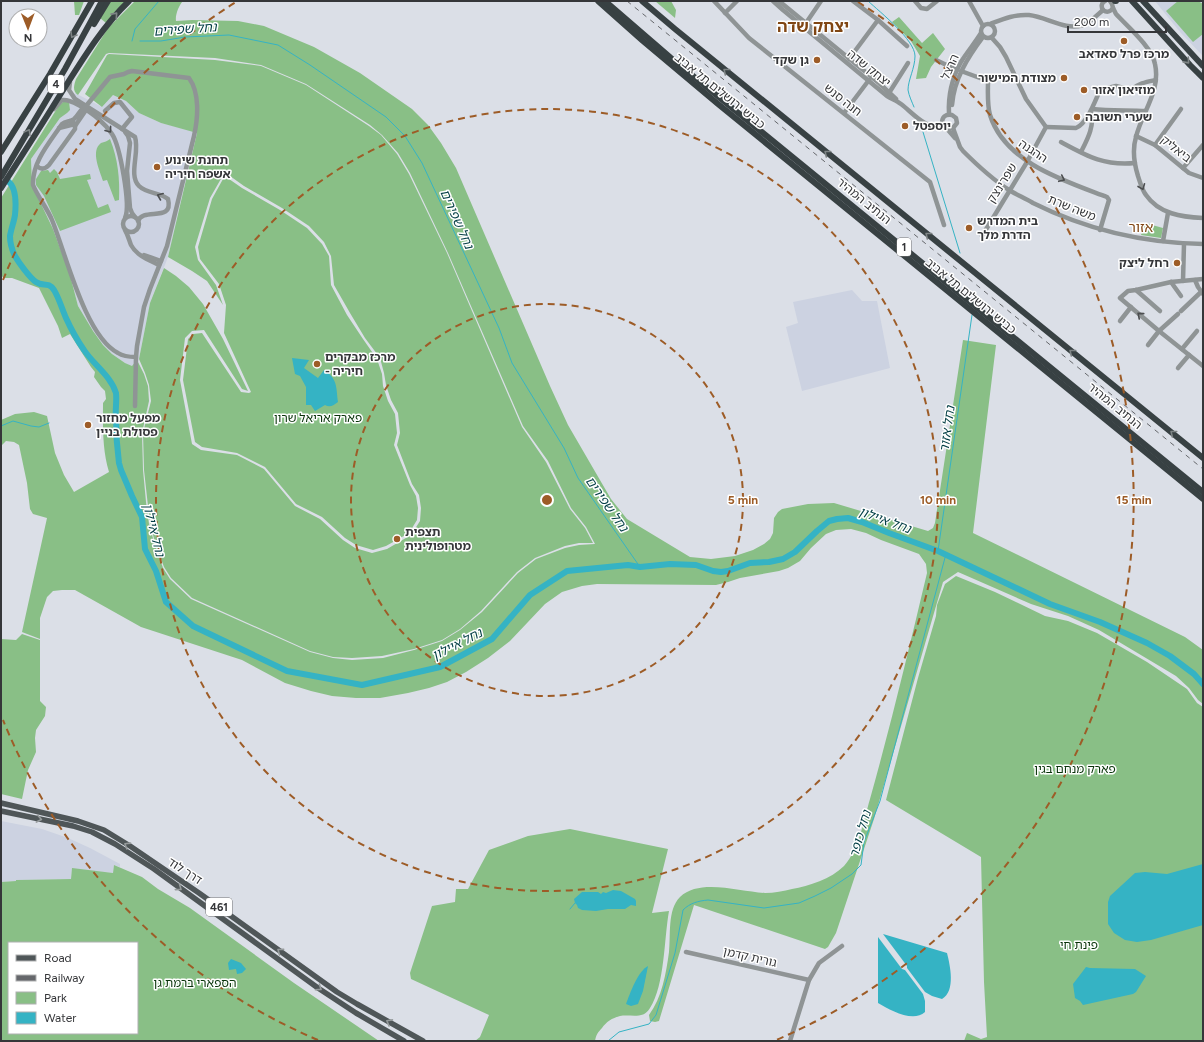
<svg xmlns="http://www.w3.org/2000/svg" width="1204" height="1042" font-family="Figtree,'Noto Sans Hebrew',sans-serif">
  <rect width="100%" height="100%" fill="#dbdfe7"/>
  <g fill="#ccd2e1">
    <path d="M1155,1H1203V56L1180,32Z"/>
    <path d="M75,93L102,107L113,95L126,101L139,113L161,123L197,132L168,257L150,303L139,359L132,367L125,363L112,354L103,345L93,331L78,306L70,275L53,229L32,185L31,159L60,118Z"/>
    <path d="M852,290L862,301H877L890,368L802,391L786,327L798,323L793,302Z"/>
    <path d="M1,821L42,829L68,838L90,848L120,864V867L114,865L113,873L72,869L71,879L16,880V881L1,882Z"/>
  </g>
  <g fill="#89bf86" fill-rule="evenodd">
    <path d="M74,1H84L79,15H75Z"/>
    <path d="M110,1H127L106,23L100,18Z"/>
    <path d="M135,1H183C179,5 175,15 176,21L192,20L238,21L264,26L314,47L360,73L412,109L428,125L441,143L456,168L550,386L568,425L611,499L627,519L690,557L711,559L735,556L753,550L764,544L770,539L773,533L774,518L778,512L782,509L808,504L834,503L928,531L933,528L935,523L963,340L996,345L973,533L1185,637L1203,650V704L1198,700L1189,688L1176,676L1099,630L1068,616L1031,604L958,572L943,582L874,819L836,933L828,947L825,949L694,905L659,1021L655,1022L650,1021L649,1015C662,997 666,974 669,952C671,936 667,910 680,897C700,878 740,892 765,893C774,893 784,891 792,889C809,886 831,879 844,866C859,850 864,819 870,799C891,724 909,649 927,573L926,564L919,554L881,540L866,533L851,529L836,530L826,534L811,548L800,561L788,568L779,571L740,578L728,582L716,585L597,584L582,586L562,592L545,604L510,641L488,658L466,672L447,682L429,688L408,693L380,698H356L332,696L311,691L285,683L242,660L141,627L75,590H62L53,591L47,597L40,618V639L22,632L47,518L33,514L30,509L27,483L19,445L14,442L6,441L1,446V420L15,414L34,412L47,416L55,453L64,475L74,492L109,472C102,449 103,426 103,403L106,399L105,391L101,387L94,377L95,372L91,367L70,334L62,338L58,326L39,288L12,278H5L1,276V198L58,107L64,101L69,102L70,110L67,113L60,118L31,159L32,185L53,229L70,275L78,306L93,331L103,345L112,354L125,363L132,366L137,360L144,374L148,386L149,401L142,433L143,470L146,502L149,524L154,542L163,568L170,579L191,599L310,652L333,658L352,660L383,658L414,650L442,641L460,630L482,612L518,573L536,559L565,548L579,545L595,544L586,527L571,508L548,461L523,426L448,253L410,173L398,153L382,135L370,125L306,84L261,65L215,58L109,53L106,54L78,95C72,91 74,85 76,79L108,28Z"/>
    <path d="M655,1H671L676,10L675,18Z"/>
    <path d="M1178,1H1198L1203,4V34L1193,42L1166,11Z"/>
    <path d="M899,17L922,43L933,33L945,49L931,67L926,78L916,79L920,56L911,41L892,22Z"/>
    <path d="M109,54L215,60L261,66L306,85L369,126L381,135L397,154L409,174L447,253L522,427L546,462L570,509L585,528L593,543H579L565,546L535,558L517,572L481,611L460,629L442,640L414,649L382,656L352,658L333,657L310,651L192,598L171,578L164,567L155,542L150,524L144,470L143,433L151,401L149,385L145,373L139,359L150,303L164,268L176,276L189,287L203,304L223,339L248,391L242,389L204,330L192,331L185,338L180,380L192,444L201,450L237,455L264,469L295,506L320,519L343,540L355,548L372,553L387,549L411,535L420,521L421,508L419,495L412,484L397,445L400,433L398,413L391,400L386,385L384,373L380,358L365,338L350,313L334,285L331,256L324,242L309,226L282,208L244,186L230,176L222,177L210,198L195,247L198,260L216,285L223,305L207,281L192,271L168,257L197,133L161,123L139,113L126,101L113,95L102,107L85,94L107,55Z"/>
    <path d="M110,139C118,159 120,179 119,200L115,201L107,180L103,181C100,171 90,151 101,143C104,142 108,141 110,139Z"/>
    <path d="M54,169L57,172L60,179L90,174L91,179L87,180L98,208L108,204L111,212L60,231L44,196L36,185V179L41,171L48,170L50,173Z"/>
    <path d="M223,179H229L242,188L280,210L307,228L322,244L329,256L331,285L347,315L363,339L377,359L382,374L383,386L388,401L395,414L397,433L394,445L410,485L416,496L418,508L417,520L409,533L386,546L373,550L356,545L345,538L322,517L296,504L265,467L237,453L202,447L195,442L183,380L188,339L193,334L202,333L241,392L249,393L251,392L224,333L226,305L219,284L200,259L198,247L212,199Z"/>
    <path d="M1145,223L1163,228L1161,238L1141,235Z"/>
    <path d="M956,576L995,592L1045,616L1068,621L1097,633L1147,662L1187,689L1197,703L1203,707V1041H964L967,1033L981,1039L987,1037L984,982L981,857L886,800L918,678L936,616L937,605L945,584Z"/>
    <path d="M22,634L40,640V701L46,707L45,716L36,730L35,738L36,752L28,770L22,799L1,794V639L16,640Z"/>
    <path d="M570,829L668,849L652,913L669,911C664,938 665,985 650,1008C643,1020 631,1014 620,1016C612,1018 606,1022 602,1028C598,1032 596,1035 595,1041H475L480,1037L489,1015L411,979L410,973L432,906L455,902L456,889H468L489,850L528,836Z"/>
    <path d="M114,865L142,877L158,889L190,908L294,983L379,1041H1V882L16,881V880L71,879L72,868L113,873ZM9,943H137V1033H9Z"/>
  </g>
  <g fill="#35b3c4">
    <path d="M292,358L309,360L304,368L318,378L324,370C338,379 336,387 338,402C334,405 330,408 325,405L315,411L311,405H306V387L300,376L295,374Z"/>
    <path d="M1203,864V925L1151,940L1137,942L1125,940L1114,933L1108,924V902L1110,896L1135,873L1145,872L1167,874Z"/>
    <path d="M613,890L621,891L635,899L636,901V906L631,905L625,909H608L596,911L582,910L578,908L577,905L575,903L574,899L582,892H598L601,894L603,892L606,893Z"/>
    <path d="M883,934L947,953C950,965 956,991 942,999L932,996L925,992L907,968V966Z"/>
    <path d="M878,937L902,969L905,970L923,994L925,1001V1012C913,1023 890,1010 878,1003Z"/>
    <path d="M231,959L241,963L246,969L242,973L237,974L236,969L229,970L228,963Z"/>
    <path d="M648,966L643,991L638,1004L631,1006L626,1004C630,993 638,971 648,966Z"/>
    <path d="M1086,967L1090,968L1135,969L1146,976L1136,992L1133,994L1083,1005L1080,1001L1075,998L1073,984Z"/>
  </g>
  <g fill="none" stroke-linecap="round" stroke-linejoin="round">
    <g stroke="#35b3c4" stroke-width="1">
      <path d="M868,1C880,12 915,40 915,56C915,68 908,80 908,90C909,96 912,102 914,107"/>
      <path d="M132,41L135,29L159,1"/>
      <path d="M140,41H161L185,37L229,35L278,45L310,65L386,117L405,136L422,163L499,328L512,363L564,448L578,478L640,567"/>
      <path d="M923,132L960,253"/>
      <path d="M1,426L13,421L31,426L39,427L49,423"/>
      <path d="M107,436L117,437"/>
      <path d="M938,551L972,315"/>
      <path d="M570,909L575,903"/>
      <path d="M608,1041L619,1032L649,1024L656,1015L675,953L683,910C690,903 698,901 708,900L764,908L799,903L815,896L831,888L852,874L861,865L864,842L880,801L946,554"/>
    </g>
    <path stroke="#35b3c4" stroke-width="6" d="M8,181C17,188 16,205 15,215C14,222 11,229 10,236C10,243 12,250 15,256C19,263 30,278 36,282C43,287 48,281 54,290C59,298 62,309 66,318C71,329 77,340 84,350C93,364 111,376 116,393C117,401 115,410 116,418C116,432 117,448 119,463L121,470L132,496L142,517L145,549L156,571L166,602L193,626L287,671L362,685L440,667L492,639L530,595L567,571L628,565L640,567L670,564L696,565L713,571L721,572L728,571L750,563L769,562L783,559L795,552L817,531L829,521L837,519L848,518L862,522L889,533L938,551L1050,604L1100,622L1147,643L1170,656L1194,674L1203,684"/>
    <g stroke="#8f9495" stroke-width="4.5">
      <path d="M714,1L749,38L930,182L944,225"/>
      <path d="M773,1L783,10L887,96C892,99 897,101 901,104C914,114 926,130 944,127"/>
      <path d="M779,1L879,83L896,99"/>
      <path d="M853,1L878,20L907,46"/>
      <path d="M915,1L921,8L927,9L937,1"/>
      <path d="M969,1L983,26"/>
      <path d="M1105,1C1101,3 1101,7 1103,10C1107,13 1110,12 1113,8L1112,4L1110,1"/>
      <path d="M1113,8L1116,14C1128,27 1152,47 1155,64C1161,91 1142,112 1136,137C1132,150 1134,163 1138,176C1140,182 1142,190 1146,195C1159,214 1182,217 1203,218"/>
      <path d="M725,13L737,1"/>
      <path d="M806,23L821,1"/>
      <circle cx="988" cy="31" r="7"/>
      <path d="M990,24C1003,19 1015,14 1029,15C1047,17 1065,31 1083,25C1091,22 1097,15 1103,10"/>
      <path d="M849,59L878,20"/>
      <path d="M936,60L957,70"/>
      <path d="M961,71L988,81C988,92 987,104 990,115C1005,163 1065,181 1107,197L1109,200L1100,230"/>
      <path d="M70,82L69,90L75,99L135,137C140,152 128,175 139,186C147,194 160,192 168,199C174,223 143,207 138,221"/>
      <path d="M889,93L908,63"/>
      <path d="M952,105C954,79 968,57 983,37"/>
      <path d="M54,109L62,100C70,99 76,104 82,107C94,115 104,122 112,134C120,146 131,206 125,218"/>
      <path d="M1092,109C1110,111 1128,110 1146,111"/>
      <path d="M105,111L114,103L120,102L132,117L122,129"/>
      <path d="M844,113L869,80"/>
      <path d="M949,114C948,96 952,78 961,62C967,52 975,43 981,33"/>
      <path d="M75,126L86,110V106C80,109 79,115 74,119C70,122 66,121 62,124C50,142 32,162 33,185C38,197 47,208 52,220C66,254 85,336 118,353C124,357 130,357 136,357L137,346L144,307L150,289L167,246L194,136C198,118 200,93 189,78L132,71L128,72L124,74L110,77L86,106"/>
      <path d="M1046,127L1076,128C1087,124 1095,101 1100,90L1116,86L1131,90C1139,83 1146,82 1156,80"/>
      <path d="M59,128L75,124"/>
      <path d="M953,128L960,147L963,151C977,165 992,179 1009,190C1017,195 1025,198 1033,203C1087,230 1142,243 1203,244"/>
      <path d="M947,129L953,128L957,123L956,118L952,115C945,114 942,117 942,123L955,138"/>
      <path d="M125,132L128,136L130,143L127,171L130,208L132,213L135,217"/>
      <path d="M1136,136L1155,145L1189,173L1203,178"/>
      <path d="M1061,142C1087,156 1104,166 1135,163"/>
      <path d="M1155,145L1181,109"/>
      <path d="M1081,152C1087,140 1095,126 1091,111"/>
      <path d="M37,166C41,170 45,169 49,165L75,129V126L73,122L70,121"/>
      <path d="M1183,168L1203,145"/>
      <circle cx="131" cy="224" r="8"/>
      <path d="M125,230C128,235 129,240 131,245C137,256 149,260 159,265"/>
      <path d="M982,236L1027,162L1046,127L1026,99L1006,57L1000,47L992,38"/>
      <path d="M1163,241L1168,213"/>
      <path d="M144,255L161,261"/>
      <path d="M1203,279L1171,282L1136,290L1128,291L1120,298L1159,331L1203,366"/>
      <path d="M1195,280L1198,287L1203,294"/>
      <path d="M1183,281L1184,244"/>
      <path d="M1171,282L1181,296"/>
      <path d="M1136,290L1160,311"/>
      <path d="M1181,311L1201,292"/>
      <path d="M1120,321L1131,307"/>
      <path d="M1148,345L1159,331L1178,314"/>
      <path d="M1182,349L1197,331"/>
      <path d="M1178,368L1189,355"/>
      <path d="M135,406L136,357"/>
      <path d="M686,952L809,980"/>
      <path d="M790,1041L809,980L819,963L842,946"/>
    </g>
    <g stroke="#4f5658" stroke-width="5.5">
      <path d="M1,803L78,821L104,830L130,846L199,893L337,992L357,1004L423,1041"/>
      <path d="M1,811L73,826L92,832L115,844L154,869L318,988L356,1013L404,1041"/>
    </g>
    <g stroke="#384143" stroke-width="6">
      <path d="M598,1L643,41L718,104L1203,499"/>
      <path d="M605,1L671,58L1203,492"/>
      <path d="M642,1L675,29L1203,458"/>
      <path d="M1115,1H1116"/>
      <path d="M1132,1L1190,65L1203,78"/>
      <path d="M1143,1L1203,66"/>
      <path d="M94,24L108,1"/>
      <path d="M1,152L50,74L92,1"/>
      <path d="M1,177L65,69L102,1"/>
      <path d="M1,188C21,157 41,126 60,95C81,62 101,28 129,1"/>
    </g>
    <path stroke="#65676b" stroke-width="1" stroke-dasharray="5 5" stroke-linecap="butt" d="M627,1L1203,469"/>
  </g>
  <defs><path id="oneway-chevron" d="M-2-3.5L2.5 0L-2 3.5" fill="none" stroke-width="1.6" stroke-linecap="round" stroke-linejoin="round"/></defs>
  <g stroke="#7e8485">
    <use href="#oneway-chevron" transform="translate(115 15) rotate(-48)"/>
    <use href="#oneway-chevron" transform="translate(73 35) rotate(120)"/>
    <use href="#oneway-chevron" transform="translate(1187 61) rotate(48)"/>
    <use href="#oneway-chevron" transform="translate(726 71) rotate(-141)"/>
    <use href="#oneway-chevron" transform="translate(28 132) rotate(-59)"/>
    <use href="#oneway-chevron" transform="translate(827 153) rotate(-141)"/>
    <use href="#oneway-chevron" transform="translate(928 235) rotate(-141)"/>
    <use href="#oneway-chevron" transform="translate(1072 352) rotate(-141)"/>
    <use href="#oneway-chevron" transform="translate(1173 433) rotate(-141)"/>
  </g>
  <g stroke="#4c4e50">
    <use href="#oneway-chevron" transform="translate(109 130) rotate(53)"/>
    <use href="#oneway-chevron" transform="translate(1062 179) rotate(25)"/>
    <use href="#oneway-chevron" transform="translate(1142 187) rotate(68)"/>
    <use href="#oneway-chevron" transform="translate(160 196) rotate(-158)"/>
    <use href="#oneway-chevron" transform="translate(1140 315) rotate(-140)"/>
  </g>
  <g stroke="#959a9b">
    <use href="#oneway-chevron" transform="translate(39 819) rotate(11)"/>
    <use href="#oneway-chevron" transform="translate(127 845) rotate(-148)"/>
    <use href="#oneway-chevron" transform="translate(179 888) rotate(37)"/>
    <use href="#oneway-chevron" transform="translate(280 951) rotate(-144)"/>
    <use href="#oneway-chevron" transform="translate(319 988) rotate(34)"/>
    <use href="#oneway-chevron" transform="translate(389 1022) rotate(-151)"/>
  </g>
  <g fill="none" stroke="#9d5c27" stroke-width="2" stroke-dasharray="7 5">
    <circle cx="547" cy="500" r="196"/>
    <circle cx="547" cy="500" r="391"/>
    <path d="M318 1040A587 587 0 0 1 3 720M3 280A587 587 0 0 1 236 2M858 2A587 587 0 0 1 776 1040"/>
  </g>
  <g fill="#9d5c27" stroke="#fff" stroke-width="1.5">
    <circle cx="1124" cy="41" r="4"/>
    <circle cx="817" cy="60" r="4"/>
    <circle cx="1064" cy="78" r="4"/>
    <circle cx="1084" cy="90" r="4"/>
    <circle cx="1077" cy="117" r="4"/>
    <circle cx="905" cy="126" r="4"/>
    <circle cx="157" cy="167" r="4"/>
    <circle cx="969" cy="228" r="4"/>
    <circle cx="1177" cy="263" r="4"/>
    <circle cx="317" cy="364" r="4"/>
    <circle cx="88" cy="425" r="4"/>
    <circle cx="397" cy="539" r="4"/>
  </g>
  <g text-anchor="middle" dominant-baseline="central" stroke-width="3" stroke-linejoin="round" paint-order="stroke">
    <g fill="#fff" stroke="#727274" stroke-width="1">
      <rect x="48" y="75" width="16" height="18" rx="3"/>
      <rect x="897" y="238" width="14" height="18" rx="3"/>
      <rect x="206" y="898" width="26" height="18" rx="3"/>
    </g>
    <g font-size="11" font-weight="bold" fill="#353639">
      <text x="56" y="84">4</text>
      <text x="904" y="247">1</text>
      <text x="219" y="907">461</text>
    </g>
    <g font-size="12" font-weight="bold" fill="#353639" stroke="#fff" text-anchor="start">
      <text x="1124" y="54" text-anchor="middle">מרכז פרל סאדאב</text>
      <text x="809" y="60" text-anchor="end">גן שקד</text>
      <text x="1056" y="78" text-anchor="end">מצודת המישור</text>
      <text x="1092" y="90">מוזיאון אזור</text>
      <text x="1085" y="117">שערי תשובה</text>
      <text x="913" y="126">יוספטל</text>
      <text x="165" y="160">תחנת שינוע<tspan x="165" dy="14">אשפה חיריה</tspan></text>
      <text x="977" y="221">בית המדרש<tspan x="977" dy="14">הדרת מלך</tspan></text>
      <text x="1169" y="263" text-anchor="end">רחל ליצק</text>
      <text x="325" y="357">מרכז מבקרים<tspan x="325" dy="14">- חיריה</tspan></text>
      <text x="96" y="418">מפעל מחזור<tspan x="96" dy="14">פסולת בניין</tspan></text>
      <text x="405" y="532">תצפית<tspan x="405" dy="14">מטרופולינית</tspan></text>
    </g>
    <g font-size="12" fill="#353639" stroke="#fff">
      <text transform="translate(950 67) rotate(-66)">הרצל</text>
      <text transform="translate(869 68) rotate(39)">יצחק שדה</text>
      <text transform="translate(720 91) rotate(39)">כביש ירושלים תל אביב</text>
      <text transform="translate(843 100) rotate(38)">חנה סנש</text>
      <text transform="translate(1176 149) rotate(38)">ביאליק</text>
      <text transform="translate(1033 151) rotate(34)">ההגנה</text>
      <text transform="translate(1002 183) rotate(-58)">שפרינצק</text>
      <text transform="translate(864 201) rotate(39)">הנתיב המהיר</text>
      <text transform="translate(1072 208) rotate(22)">משה שרת</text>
      <text transform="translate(971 296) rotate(39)">כביש ירושלים תל אביב</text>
      <text transform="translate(1115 406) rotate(39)">הנתיב המהיר</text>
      <text transform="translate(185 871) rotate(33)">דרך לוד</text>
      <text transform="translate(750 957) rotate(13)">גורית קדמן</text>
    </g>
    <g font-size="12" fill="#083309" stroke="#fff">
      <text x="318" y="418">פארק אריאל שרון</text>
      <text x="1075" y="769">פארק מנחם בגין</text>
      <text x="1079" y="945">פינת חי</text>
      <text x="195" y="983">הספארי ברמת גן</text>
    </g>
    <g font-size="13" font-style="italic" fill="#033e45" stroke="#fff">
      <text transform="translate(185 29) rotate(-4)">נחל שפירים</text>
      <text transform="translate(457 219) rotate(66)">נחל שפירים</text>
      <text transform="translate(947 429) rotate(-82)">נחל אזור</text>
      <text transform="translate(607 504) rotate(55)">נחל שפירים</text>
      <text transform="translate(885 520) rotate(20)">נחל איילון</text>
      <text transform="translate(154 530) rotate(76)">נחל איילון</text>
      <text transform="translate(457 644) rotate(-27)">נחל איילון</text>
      <text transform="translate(860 834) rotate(-74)">נחל כופר</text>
    </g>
    <g font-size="14" fill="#804613" stroke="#fff">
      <text x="1141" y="227">אזור</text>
    </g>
    <g font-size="16" font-weight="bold" fill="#804613" stroke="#fff">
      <text x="813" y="26">יצחק שדה</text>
    </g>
  </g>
  <circle cx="547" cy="500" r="6" fill="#9d5c27" stroke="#fff" stroke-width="2"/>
  <g font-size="12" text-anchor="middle" font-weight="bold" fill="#9d5c27" stroke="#fff" stroke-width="3" stroke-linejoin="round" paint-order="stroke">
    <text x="743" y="504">5 min</text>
    <text x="938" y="504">10 min</text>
    <text x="1134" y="504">15 min</text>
  </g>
  <rect width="1204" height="1042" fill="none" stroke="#353639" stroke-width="4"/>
  <rect x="8" y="942" width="130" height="92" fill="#ffffff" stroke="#aeafb0"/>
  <rect x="16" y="955" width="20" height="6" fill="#4f5658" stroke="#aeafb0"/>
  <text x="44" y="962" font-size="12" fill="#353639">Road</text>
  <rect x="16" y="975" width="20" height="6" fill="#65676b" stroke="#aeafb0"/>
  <text x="44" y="982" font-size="12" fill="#353639">Railway</text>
  <rect x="16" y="992" width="20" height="12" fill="#89bf86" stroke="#aeafb0"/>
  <text x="44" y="1002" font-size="12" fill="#353639">Park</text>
  <rect x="16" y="1012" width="20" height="12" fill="#35b3c4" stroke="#aeafb0"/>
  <text x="44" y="1022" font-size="12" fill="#353639">Water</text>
  <g transform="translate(28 28) rotate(179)"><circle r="19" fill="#ffffff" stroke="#aeafb0"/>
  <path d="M0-3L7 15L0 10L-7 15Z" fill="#9d5c27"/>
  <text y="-6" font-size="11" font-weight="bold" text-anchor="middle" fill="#353639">N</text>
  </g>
  <path d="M1068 26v6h98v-6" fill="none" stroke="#353639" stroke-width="2"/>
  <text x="1074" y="26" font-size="12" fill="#353639" stroke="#ffffff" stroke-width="3" paint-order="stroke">200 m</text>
</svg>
